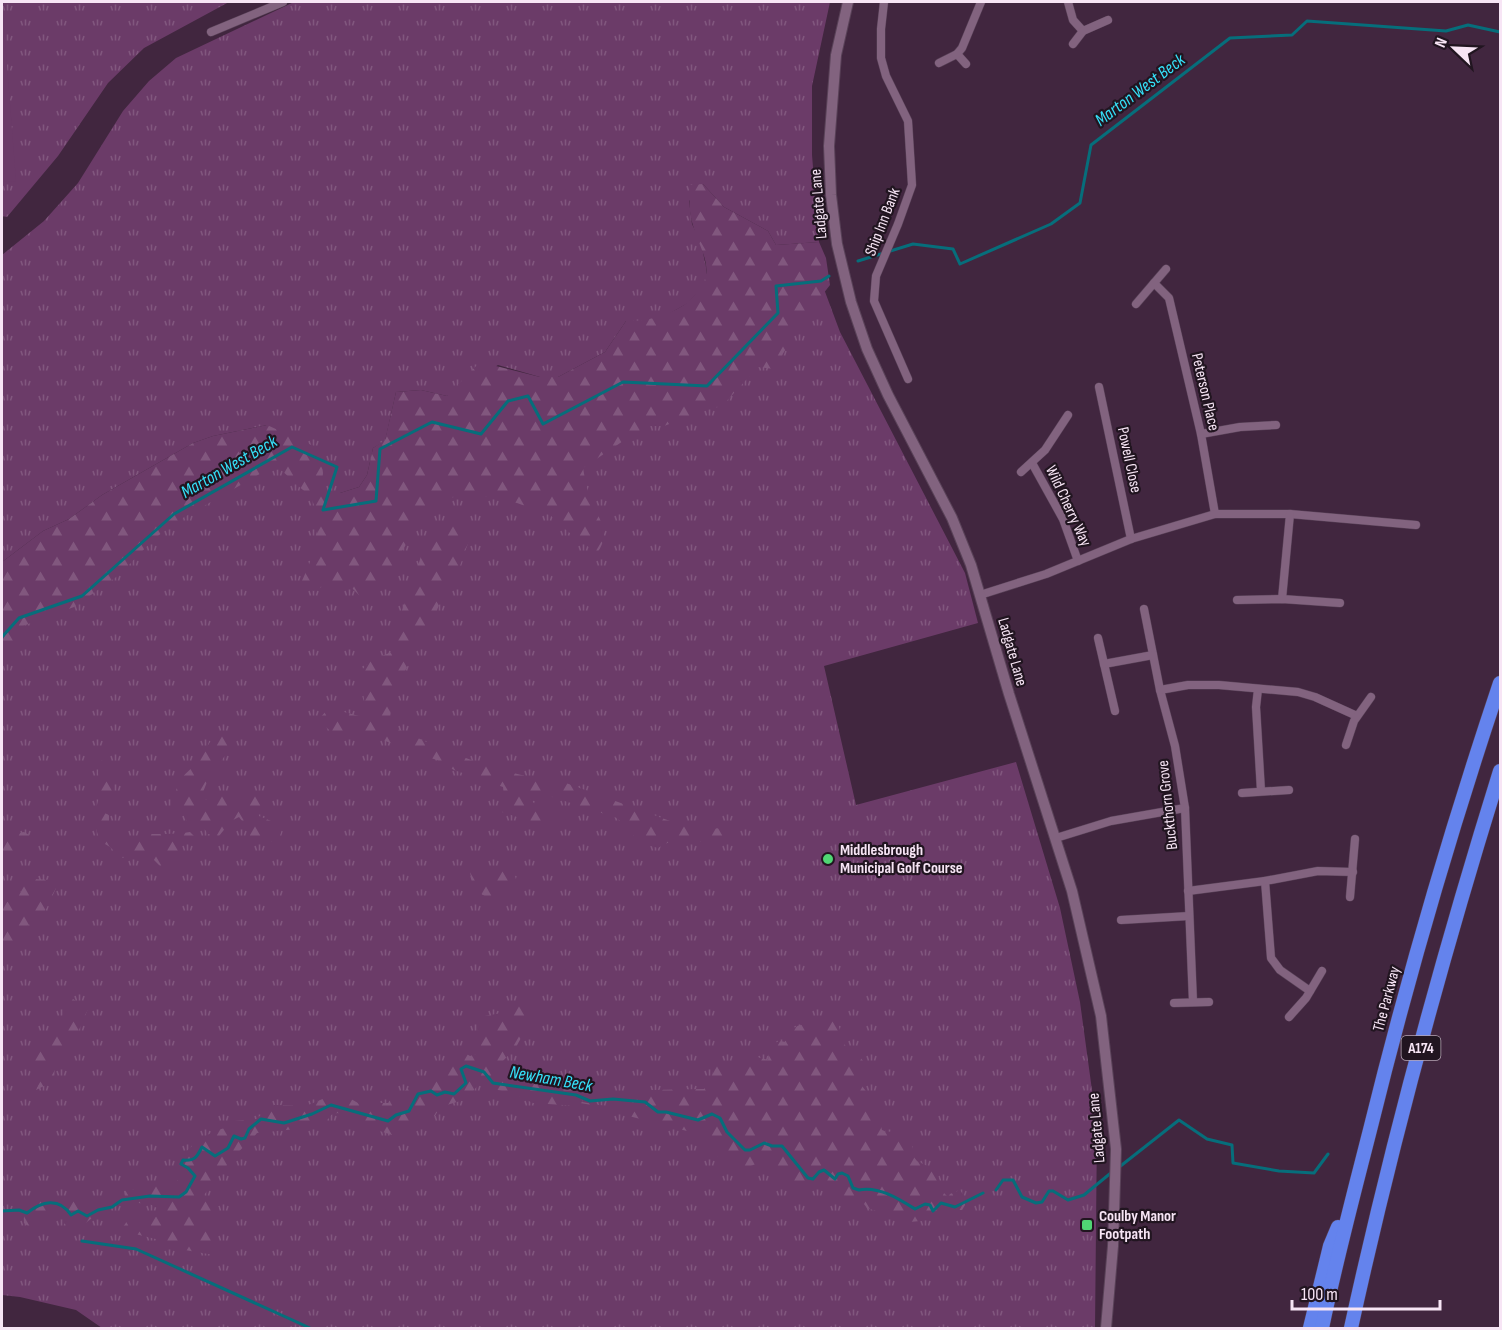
<svg xmlns="http://www.w3.org/2000/svg" width="1502" height="1330" font-family="'Sofia Sans Condensed',sans-serif">
  <defs>
    <pattern id="grass-tufts" width="24" height="20" patternUnits="userSpaceOnUse" patternTransform="scale(1.5)"><rect width="24" height="20" fill="#6b3b68"/><path d="M3 7l-1-3M5 7V3M7 7l1-3M15 17l-1-3M17 17v-4M19 17l1-3" fill="none" stroke="#81577e"/></pattern>
    <pattern id="forest-firs" width="22" height="20" patternUnits="userSpaceOnUse" patternTransform="scale(1.5)"><rect width="22" height="20" fill="#6b3b68"/><path d="M5 1l3.5 6h-7zM16 11l3.5 6h-7z" fill="#81577e"/></pattern>
  </defs>
  <rect width="100%" height="100%" fill="#41263f"/>
  <g fill="url(#grass-tufts)">
    <path d="M2,2H229L144,48L108,83L58,156L7,217L2,216Z"/>
    <path d="M294,2H830L812,86V155L819,242L776,245L768,231L724,207L703,184L689,201L692,224L701,243L706,267V283L688,303L665,316L647,321H626L605,352L558,377H540L498,365L447,396L421,390L396,392L385,441L373,448L367,475L359,487L340,493L324,510L481,434L821,281L840,332L965,573L978,623L824,666L856,805L1016,762L1060,908L1080,1002L1097,1127L1095,1328H102L76,1310L20,1297L2,1295V637L267,425L213,436L193,443L102,495L69,519L43,531L2,562V255L44,221L78,183L123,111L149,81L176,58Z"/>
  </g>
  <g fill="url(#forest-firs)">
    <path d="M703,184L724,207L768,231L776,245L819,242L826,258L830,285L802,321L774,369L758,367L722,406L706,410L664,426H649L635,433L583,468C585,479 587,491 591,501C599,520 612,532 597,553L572,535L550,515L517,503L489,497H454L432,503L380,586L361,597L346,582L329,583L314,591L299,587C312,561 326,527 311,498C309,494 287,477 281,469L265,471L174,523L153,540L119,575L74,607L23,626L2,659V562L43,531L69,519L102,495L193,443L213,436L267,425L320,449L323,473L321,493H340L359,487L367,475L373,448L385,440L396,392L421,390L447,396L480,362L540,377H558L605,352L626,321C649,321 664,317 684,305C689,302 693,297 697,292C718,270 698,247 692,222C689,210 689,198 690,185Z"/>
    <path d="M466,522L472,532L456,577L439,605L429,631L410,661L402,677L391,710L389,725C435,746 506,779 555,779L692,829L730,828L734,834L727,842L709,852L706,843C691,839 671,838 658,848L637,842L631,831L617,818L537,792L527,793C536,812 547,805 559,820C539,826 522,819 502,812L498,804L504,796L503,787L454,770L437,760L418,754L363,732L337,737L318,720L329,708L359,716L365,706L360,672L371,660L392,652L391,639L413,582L422,553L433,537L449,525Z"/>
    <path d="M215,734H224L233,745L209,777L203,792L206,800L226,793L237,800L251,794L270,800L269,810L258,808L259,816L283,826L278,842L252,841L246,826L239,817L231,821L219,836L208,834L201,824L187,821L181,811L170,808L180,779L197,763Z"/>
    <path d="M99,760L114,764L115,778L112,800L104,801L100,811L109,815V831L124,846L134,844L138,835C155,833 172,835 190,832L197,839L192,845L180,842L183,849L184,860L174,869L165,871L146,852L137,857L121,858L110,847L100,841L97,832L96,809L101,789L98,773Z"/>
    <path d="M24,832L34,838L29,850L2,855V836Z"/>
    <path d="M479,866H498L514,872L518,887L513,895L497,902C480,895 473,890 470,872Z"/>
    <path d="M31,879L53,880L56,888C47,908 44,919 23,928L18,941L2,960V905L3,902H16L23,886Z"/>
    <path d="M73,999L88,1009L72,1046L55,1062L54,1081L36,1090L40,1080L31,1073L26,1056L52,1041L64,1012Z"/>
    <path d="M530,1003L543,1011L527,1027L516,1047L502,1062L504,1068L542,1080L590,1085L582,1102L611,1107L621,1111L651,1090L704,1089L712,1076L713,1068L722,1062C730,1068 735,1070 745,1069L749,1062L757,1057L768,1060L770,1046L779,1041L786,1042C791,1024 803,1021 819,1029L823,1023V1012L834,1009L839,1015V1027L844,1044L850,1051L857,1053L869,1069L868,1078L863,1081L862,1086L875,1103L882,1130C889,1133 892,1132 897,1127L912,1143L913,1156L917,1161L937,1171L942,1191L948,1197L950,1194L960,1190L964,1196L965,1205L962,1210H955L940,1219L910,1222L867,1208L861,1200L854,1197L830,1194L818,1184L788,1189L774,1174L773,1162L763,1161L746,1168L737,1167L715,1155L709,1150L707,1144L702,1139L687,1131L621,1114L610,1108L580,1103L578,1106L533,1103L514,1094L478,1085L467,1099L440,1107L435,1116H426L398,1137L371,1128L338,1113L332,1114L323,1125L308,1130L296,1129L257,1133L253,1138L234,1156L204,1195C208,1200 214,1202 219,1208L210,1238L217,1247V1253L214,1255L173,1248L164,1241L127,1232L123,1227L130,1217L147,1213L156,1217L162,1211L150,1204L126,1202L124,1191L177,1181C182,1175 181,1171 178,1165C184,1150 199,1139 213,1132C224,1127 226,1130 235,1121L256,1119L274,1105L306,1106L332,1095L351,1099L365,1107L378,1103H388L417,1082L441,1073L447,1063L458,1059L465,1053L470,1056L476,1054L481,1042L477,1026L479,1017L513,1011L519,1005Z"/>
    <path d="M38,1194H44L52,1200L48,1222L28,1226L24,1223C23,1211 27,1199 38,1194Z"/>
    <path d="M67,1196L86,1201L93,1210L92,1218L78,1229L68,1227L63,1222L68,1202Z"/>
  </g>
  <path fill="#6b3b68" d="M2,2L16,181L2,182Z"/>
  <g fill="none" stroke-linecap="round" stroke-linejoin="round">
    <g stroke="#066e7b" stroke-width="3">
      <path d="M858,261L913,244L953,249L960,264L1051,224L1080,203L1091,145L1230,38L1292,35L1307,21L1446,31L1468,25L1500,32"/>
      <path d="M2,637L19,618L82,596L174,514L292,447L337,467L323,510L376,501L380,449L432,422L481,434L508,401L528,396L543,424L623,382L707,386L778,313L776,286L821,281L829,276"/>
      <path d="M1118,1168L1179,1120L1207,1139L1232,1145L1233,1163L1279,1171L1314,1173L1328,1154"/>
      <path d="M996,1190L1003,1180H1013L1022,1197L1036,1203L1042,1202L1049,1191H1053L1068,1200L1084,1195L1112,1172"/>
      <path d="M2,1211L19,1210L27,1213C42,1201 59,1197 71,1215L78,1211L87,1216L98,1210L112,1207L122,1200L150,1196L179,1197L186,1192L195,1176L188,1168L181,1164L183,1160C195,1161 197,1157 202,1147L215,1156L228,1148L234,1136L241,1139L245,1138L249,1129L261,1119L284,1123L312,1114L331,1105L388,1121L396,1115L409,1111L418,1094L431,1091L437,1095L445,1092L454,1094L466,1083L461,1069L466,1066L484,1072L493,1083L576,1095L590,1101L613,1099L645,1102L658,1112H666L698,1120L712,1114L720,1118L727,1132L745,1150H750L764,1143L772,1146H782L808,1178L813,1179L819,1172L824,1170L835,1179L838,1174L842,1173L848,1176L853,1188L859,1190C879,1186 899,1199 915,1209L925,1204L930,1205L933,1211L941,1203L955,1207L983,1193"/>
      <path d="M82,1241L136,1249L310,1328"/>
    </g>
    <g stroke="#594258" stroke-width="9">
      <g id="street">
        <path d="M884,2L881,29V58L886,76L908,121L912,185L898,224L876,276L874,301L908,379"/>
        <path d="M1068,2L1073,20L1083,31"/>
        <path d="M211,32L283,2"/>
        <path d="M1073,44L1083,31L1108,20"/>
        <path d="M957,54L966,64"/>
        <path d="M939,63L957,54L962,48L981,2"/>
        <path d="M1154,283L1169,298L1201,434L1215,514"/>
        <path d="M1136,304L1166,269"/>
        <path d="M1099,387L1131,539"/>
        <path d="M1201,434L1240,427L1276,425"/>
        <path d="M1032,463L1063,519L1078,561"/>
        <path d="M1021,472L1045,450L1068,415"/>
        <path d="M980,595L1046,574L1131,539L1215,514H1290L1416,525"/>
        <path d="M1282,599L1290,514"/>
        <path d="M1237,600L1282,599L1340,603"/>
        <path d="M1144,609L1160,690L1175,746L1185,808L1193,1002"/>
        <path d="M1098,638L1115,711"/>
        <path d="M1104,664L1153,655"/>
        <path d="M1258,689L1256,707L1261,791"/>
        <path d="M1160,690L1188,685H1219L1298,692L1315,697L1357,716"/>
        <path d="M1346,745L1354,721L1371,697"/>
        <path d="M1242,793L1289,790"/>
        <path d="M1056,838L1111,821L1185,808"/>
        <path d="M1265,881L1271,958L1280,970L1310,991"/>
        <path d="M1188,891L1265,881L1318,871L1353,872"/>
        <path d="M1350,897L1355,839"/>
        <path d="M1121,920L1189,916"/>
        <path d="M1174,1003L1209,1002"/>
        <path d="M1289,1017L1306,998L1322,971"/>
      </g>
    </g>
    <g stroke="#594258" stroke-width="12">
      <path id="secondary" d="M848,2L836,55L829,146L831,195L837,244L851,302L867,349L888,395L952,518L971,565L1009,694L1072,891L1101,1016L1116,1149L1113,1246L1106,1328"/>
    </g>
    <g stroke="#594258" stroke-width="15">
      <g id="highway">
        <path d="M1310,1328L1330,1246L1338,1227"/>
        <path d="M1322,1328C1336,1260 1354,1193 1371,1126C1408,976 1451,829 1500,683"/>
        <path d="M1351,1328C1392,1141 1443,954 1500,771"/>
      </g>
    </g>
    <use href="#street" stroke="#82637f" stroke-width="8"/>
    <use href="#secondary" stroke="#82637f" stroke-width="10"/>
    <use href="#highway" stroke="#6483ed" stroke-width="14"/>
  </g>
  <g fill="#50d674" stroke="#211520" stroke-width="2">
    <circle cx="828" cy="859" r="6"/>
    <rect x="1081" y="1219" width="12" height="12" rx="3"/>
  </g>
  <g text-anchor="middle" dominant-baseline="central" stroke-width="4.5" stroke-linejoin="round" paint-order="stroke">
    <rect fill="#211520" stroke="#b7a7b5" stroke-width="1.5" x="1401.5" y="1036" width="39" height="24" rx="4.5"/>
    <g font-size="15" font-weight="bold" fill="#f7e5f5">
      <text x="1421" y="1048">A174</text>
    </g>
    <g font-size="16" fill="#f7e5f5" stroke="#211520">
      <text transform="translate(819 204) rotate(-95)">Ladgate Lane</text>
      <text transform="translate(883 222) rotate(-69)">Ship Inn Bank</text>
      <text transform="translate(1205 392) rotate(77)">Peterson Place</text>
      <text transform="translate(1129 460) rotate(78)">Powell Close</text>
      <text transform="translate(1068 506) rotate(65)">Wild Cherry Way</text>
      <text transform="translate(1012 652) rotate(74)">Ladgate Lane</text>
      <text transform="translate(1168 805) rotate(-96)">Buckthorn Grove</text>
      <text transform="translate(1387 999) rotate(-75)">The Parkway</text>
      <text transform="translate(1097 1128) rotate(-95)">Ladgate Lane</text>
    </g>
    <g font-size="16" font-weight="bold" fill="#f7e5f5" stroke="#211520" text-anchor="start">
      <text x="840" y="850">Middlesbrough<tspan x="840" dy="18">Municipal Golf Course</tspan></text>
      <text x="1099" y="1216">Coulby Manor<tspan x="1099" dy="18">Footpath</tspan></text>
    </g>
    <g font-size="18" font-style="italic" fill="#35e1f9" stroke="#211520">
      <text transform="translate(1140 90) rotate(-37)">Marton West Beck</text>
      <text transform="translate(229 467) rotate(-30)">Marton West Beck</text>
      <text transform="translate(551 1079) rotate(10)">Newham Beck</text>
    </g>
  </g>
  <rect width="1502" height="1330" fill="none" stroke="#f7e5f5" stroke-width="6"/>
  <g transform="translate(1454 48) rotate(293)" stroke="#211520" stroke-width="4.5" paint-order="stroke">
  <path d="M0-4.5L10 22L0 15L-10 22Z" fill="#f7e5f5"/>
  <text y="-9" font-size="16" font-weight="bold" text-anchor="middle" fill="#f7e5f5">N</text>
  </g>
  <path d="M1292 1300v9h148v-9" fill="none" stroke="#f7e5f5" stroke-width="3"/>
  <text x="1301" y="1300" font-size="18" fill="#f7e5f5" stroke="#211520" stroke-width="4.5" paint-order="stroke">100 m</text>
</svg>
